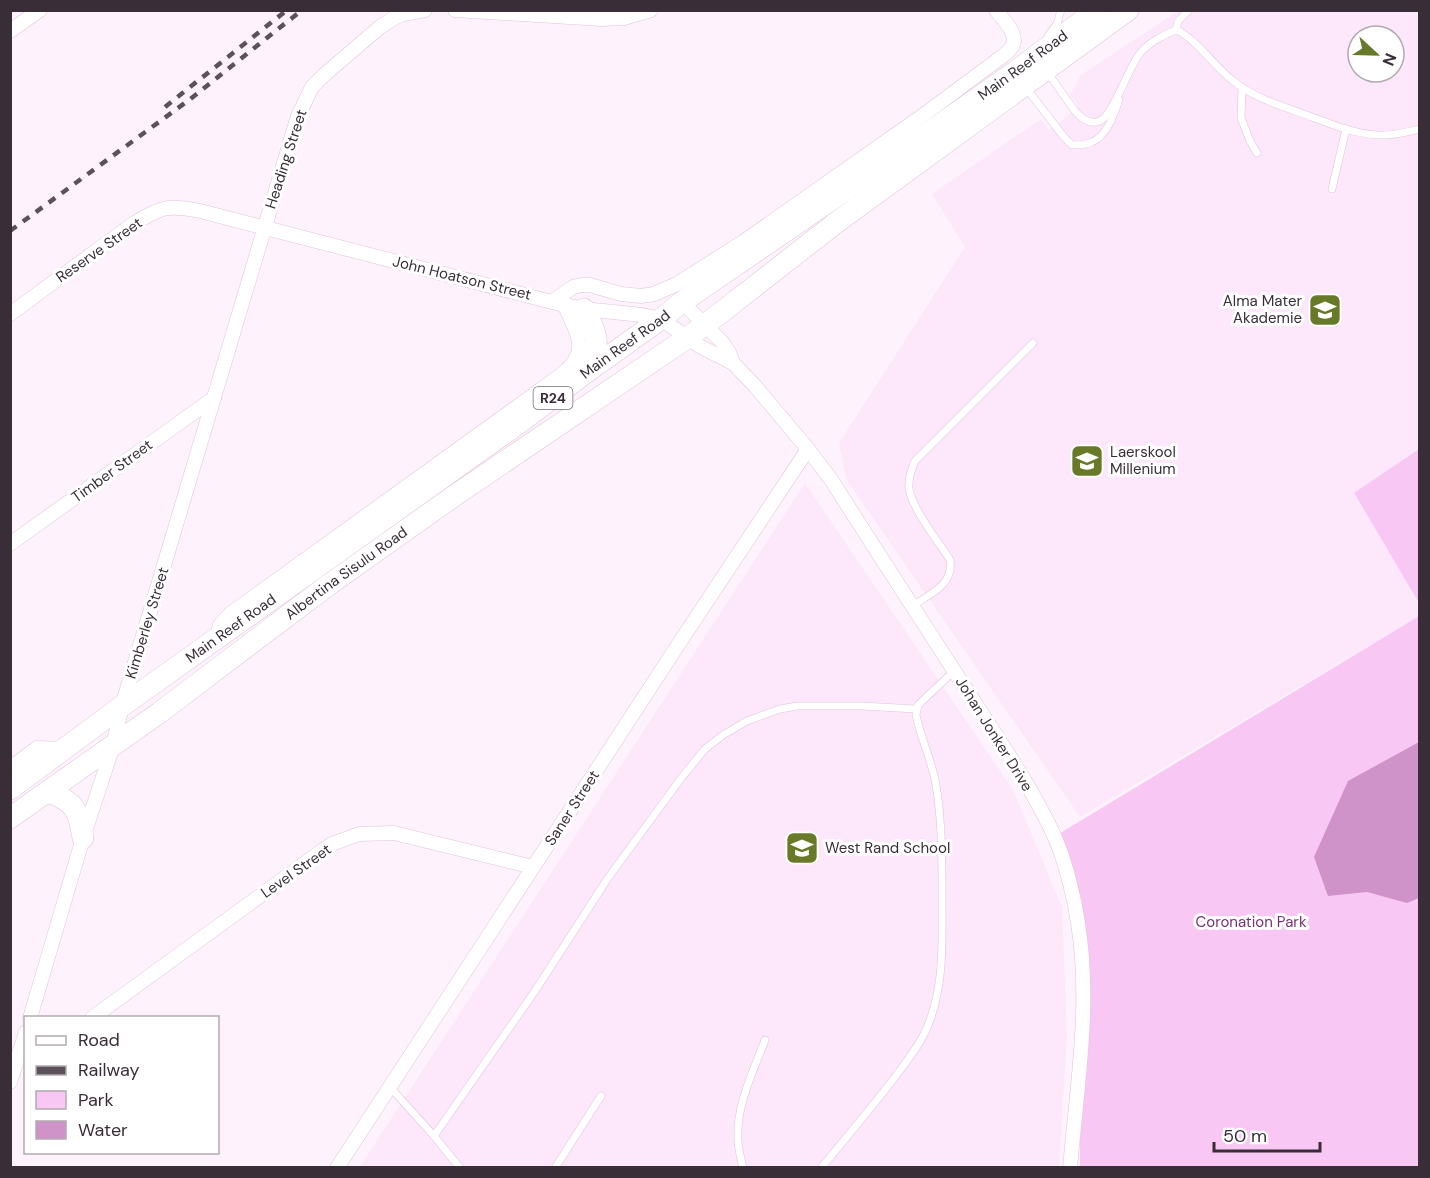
<svg xmlns="http://www.w3.org/2000/svg" width="1430" height="1178" font-family="'DM Sans',sans-serif">
  <rect width="100%" height="100%" fill="#fef2fc"/>
  <g fill="#fde7fa" fill-rule="evenodd">
    <path d="M1178,11H1419V449L1354,494L1419,603V616L1080,817L846,479L839,443L965,247L932,194L1041,119L1049,130L1079,107L1070,95L1081,75ZM1358,36H1394V72H1358Z"/>
    <path d="M805,483L1013,790L1062,907L1067,1037L1059,1167L359,1168Z"/>
  </g>
  <g fill="#f9c7f3">
    <path d="M1419,449V603L1354,493Z"/>
    <path d="M1419,616V1167H1080V1138L1089,1041L1082,901L1057,835Z"/>
  </g>
  <path fill="#cf93c9" d="M1419,742V898L1407,903L1367,892L1328,896L1314,857L1348,781Z"/>
  <g fill="none" stroke-linecap="round" stroke-linejoin="round">
    <g stroke="#e0c3dc" stroke-width="8">
      <g id="service">
        <path d="M1176,31L1178,21L1189,10"/>
        <path d="M1048,36L1057,24L1061,10"/>
        <path d="M1048,73L1075,111C1081,118 1090,125 1100,121C1114,114 1128,67 1141,52C1149,43 1166,33 1177,30C1199,42 1213,65 1232,80C1255,99 1285,107 1312,117C1333,125 1355,134 1379,135C1393,136 1406,132 1420,129"/>
        <path d="M1026,88L1064,137L1072,145C1079,145 1086,145 1092,142C1107,136 1114,114 1119,100"/>
        <path d="M1242,88L1241,118L1250,141L1257,153"/>
        <path d="M1332,189L1346,129"/>
        <path d="M912,606C930,594 954,585 950,560C938,541 913,510 909,489C908,479 911,470 915,461L1033,343"/>
        <path d="M390,1087L434,1136L460,1168"/>
        <path d="M434,1136L535,991L608,878L682,777L705,749L723,735L747,721L780,709L797,706H862L916,709"/>
        <path d="M555,1168L601,1096"/>
        <path d="M743,1168C741,1158 738,1149 738,1140C736,1105 753,1072 765,1040"/>
        <path d="M821,1168C843,1142 864,1116 885,1090C899,1071 916,1052 926,1030C945,988 942,939 942,895C942,858 942,821 936,785C932,761 921,739 916,715L918,705L954,671"/>
      </g>
    </g>
    <g stroke="#e0c3dc" stroke-width="15">
      <g id="minor">
        <path d="M455,10L602,19L624,18L651,10"/>
        <path d="M10,31L40,10"/>
        <path d="M552,302L573,287L581,285H590L621,294L641,296L654,294L677,284L743,242L918,119L1000,58C1004,55 1008,52 1011,48C1021,36 1003,20 996,10"/>
        <path d="M682,302L722,342L729,352L733,363L755,386L808,449L832,481C875,549 919,616 962,683C993,731 1027,779 1052,831C1065,859 1073,892 1078,923C1091,1004 1077,1086 1070,1168"/>
        <path d="M10,314L133,224C162,207 167,204 200,211L552,302L584,309L642,315L661,319L701,347L733,363"/>
        <path d="M10,544L214,398"/>
        <path d="M217,637L220,625L230,614L561,375C567,370 574,364 577,356C585,341 570,319 564,304"/>
        <path d="M10,768L37,748L65,749"/>
        <path d="M30,1018L83,838L113,746L122,706L298,116L312,87L324,75L380,27L394,18L403,14L425,10"/>
        <path d="M92,1018L323,850L332,844L359,834L394,833L533,867"/>
        <path d="M10,1082L26,1032"/>
        <path d="M337,1168L676,648L808,449"/>
      </g>
    </g>
    <g stroke="#e0c3dc" stroke-width="22">
      <g id="primary">
        <path d="M584,309C598,335 601,343 588,371"/>
        <path id="s1" d="M10,789L122,706L526,418L588,371L661,319L682,302L901,152L1016,71L1097,10"/>
        <path d="M48,792C75,801 79,811 83,838"/>
        <path id="s2" d="M10,818L159,713L327,586L454,496L687,338L723,311L837,222L1128,10"/>
      </g>
    </g>
    <use href="#service" stroke="#fff" stroke-width="7"/>
    <use href="#minor" stroke="#fff" stroke-width="14"/>
    <use href="#primary" stroke="#fff" stroke-width="21"/>
    <g stroke="#5c515b" stroke-width="4.5" stroke-dasharray="8 8" stroke-linecap="butt">
      <path d="M165,107L287,10"/>
      <path d="M10,231L189,100L302,10"/>
    </g>
  </g>
  <defs>
    <g id="school-square" transform="scale(1.725)"><rect x="-9" y="-9" width="18" height="18" rx="4" fill="#687928" stroke="#fff"/><path d="M0-5L7-2L0 1L-7-2ZM-4 1L0 2.5L4 1V4Q0 6-4 4Z" fill="#fff"/></g>
  </defs>
  <g fill-rule="evenodd">
    <use href="#school-square" x="1325" y="310"/>
    <use href="#school-square" x="1087" y="461"/>
    <use href="#school-square" x="802" y="848"/>
  </g>
  <g text-anchor="middle" dominant-baseline="central" stroke-width="6" stroke-linejoin="round" paint-order="stroke">
    <rect fill="#fff" stroke="#746d74" stroke-width="1.5" x="533.5" y="387" width="39" height="22" rx="4.5"/>
    <g font-size="14" font-weight="bold" fill="#392e38">
      <text x="553" y="398">R24</text>
    </g>
    <g font-size="15" fill="#392e38" stroke="#fff">
      <text stroke="none"><textPath href="#s1" startOffset="1245">Main Reef Road</textPath></text>
      <text transform="translate(286 159) rotate(-72)">Heading Street</text>
      <text transform="translate(99 250) rotate(-35)">Reserve Street</text>
      <text transform="translate(462 278) rotate(14)">John Hoatson Street</text>
      <text stroke="none"><textPath href="#s1" startOffset="759">Main Reef Road</textPath></text>
      <text transform="translate(112 471) rotate(-36)">Timber Street</text>
      <text stroke="none"><textPath href="#s2" startOffset="416">Albertina Sisulu Road</textPath></text>
      <text transform="translate(147 623) rotate(-73)">Kimberley Street</text>
      <text stroke="none"><textPath href="#s1" startOffset="273">Main Reef Road</textPath></text>
      <text transform="translate(994 734) rotate(58)">Johan Jonker Drive</text>
      <text transform="translate(572 808) rotate(-57)">Saner Street</text>
      <text transform="translate(296 871) rotate(-35)">Level Street</text>
    </g>
    <g font-size="15" fill="#392e38" stroke="#fff" text-anchor="start">
      <text x="1302" y="301" text-anchor="end">Alma Mater<tspan x="1302" dy="17">Akademie</tspan></text>
      <text x="1110" y="452">Laerskool<tspan x="1110" dy="17">Millenium</tspan></text>
      <text x="825" y="848">West Rand School</text>
    </g>
    <g font-size="15" fill="#773072" stroke="#fff">
      <text x="1251" y="922">Coronation Park</text>
    </g>
  </g>
  <rect width="1430" height="1178" fill="none" stroke="#392e38" stroke-width="24"/>
  <rect x="24" y="1016" width="195" height="138" fill="#ffffff" stroke="#b0abaf" stroke-width="1.5"/>
  <rect x="36" y="1036" width="30" height="9" fill="#ffffff" stroke="#b0abaf" stroke-width="1.5"/>
  <text x="78" y="1046" font-size="18" fill="#392e38">Road</text>
  <rect x="36" y="1066" width="30" height="9" fill="#5c515b" stroke="#b0abaf" stroke-width="1.5"/>
  <text x="78" y="1076" font-size="18" fill="#392e38">Railway</text>
  <rect x="36" y="1091" width="30" height="18" fill="#f9c7f3" stroke="#b0abaf" stroke-width="1.5"/>
  <text x="78" y="1106" font-size="18" fill="#392e38">Park</text>
  <rect x="36" y="1121" width="30" height="18" fill="#cf93c9" stroke="#b0abaf" stroke-width="1.5"/>
  <text x="78" y="1136" font-size="18" fill="#392e38">Water</text>
  <g transform="translate(1376 54) rotate(112)"><circle r="28" fill="#ffffff" stroke="#b0abaf" stroke-width="1.5"/>
  <path d="M0-4.5L10 22L0 15L-10 22Z" fill="#687928"/>
  <text y="-9" font-size="16" font-weight="bold" text-anchor="middle" fill="#392e38">N</text>
  </g>
  <path d="M1214 1142v9h106v-9" fill="none" stroke="#392e38" stroke-width="3"/>
  <text x="1223" y="1142" font-size="18" fill="#392e38" stroke="#ffffff" stroke-width="4.5" paint-order="stroke">50 m</text>
</svg>
